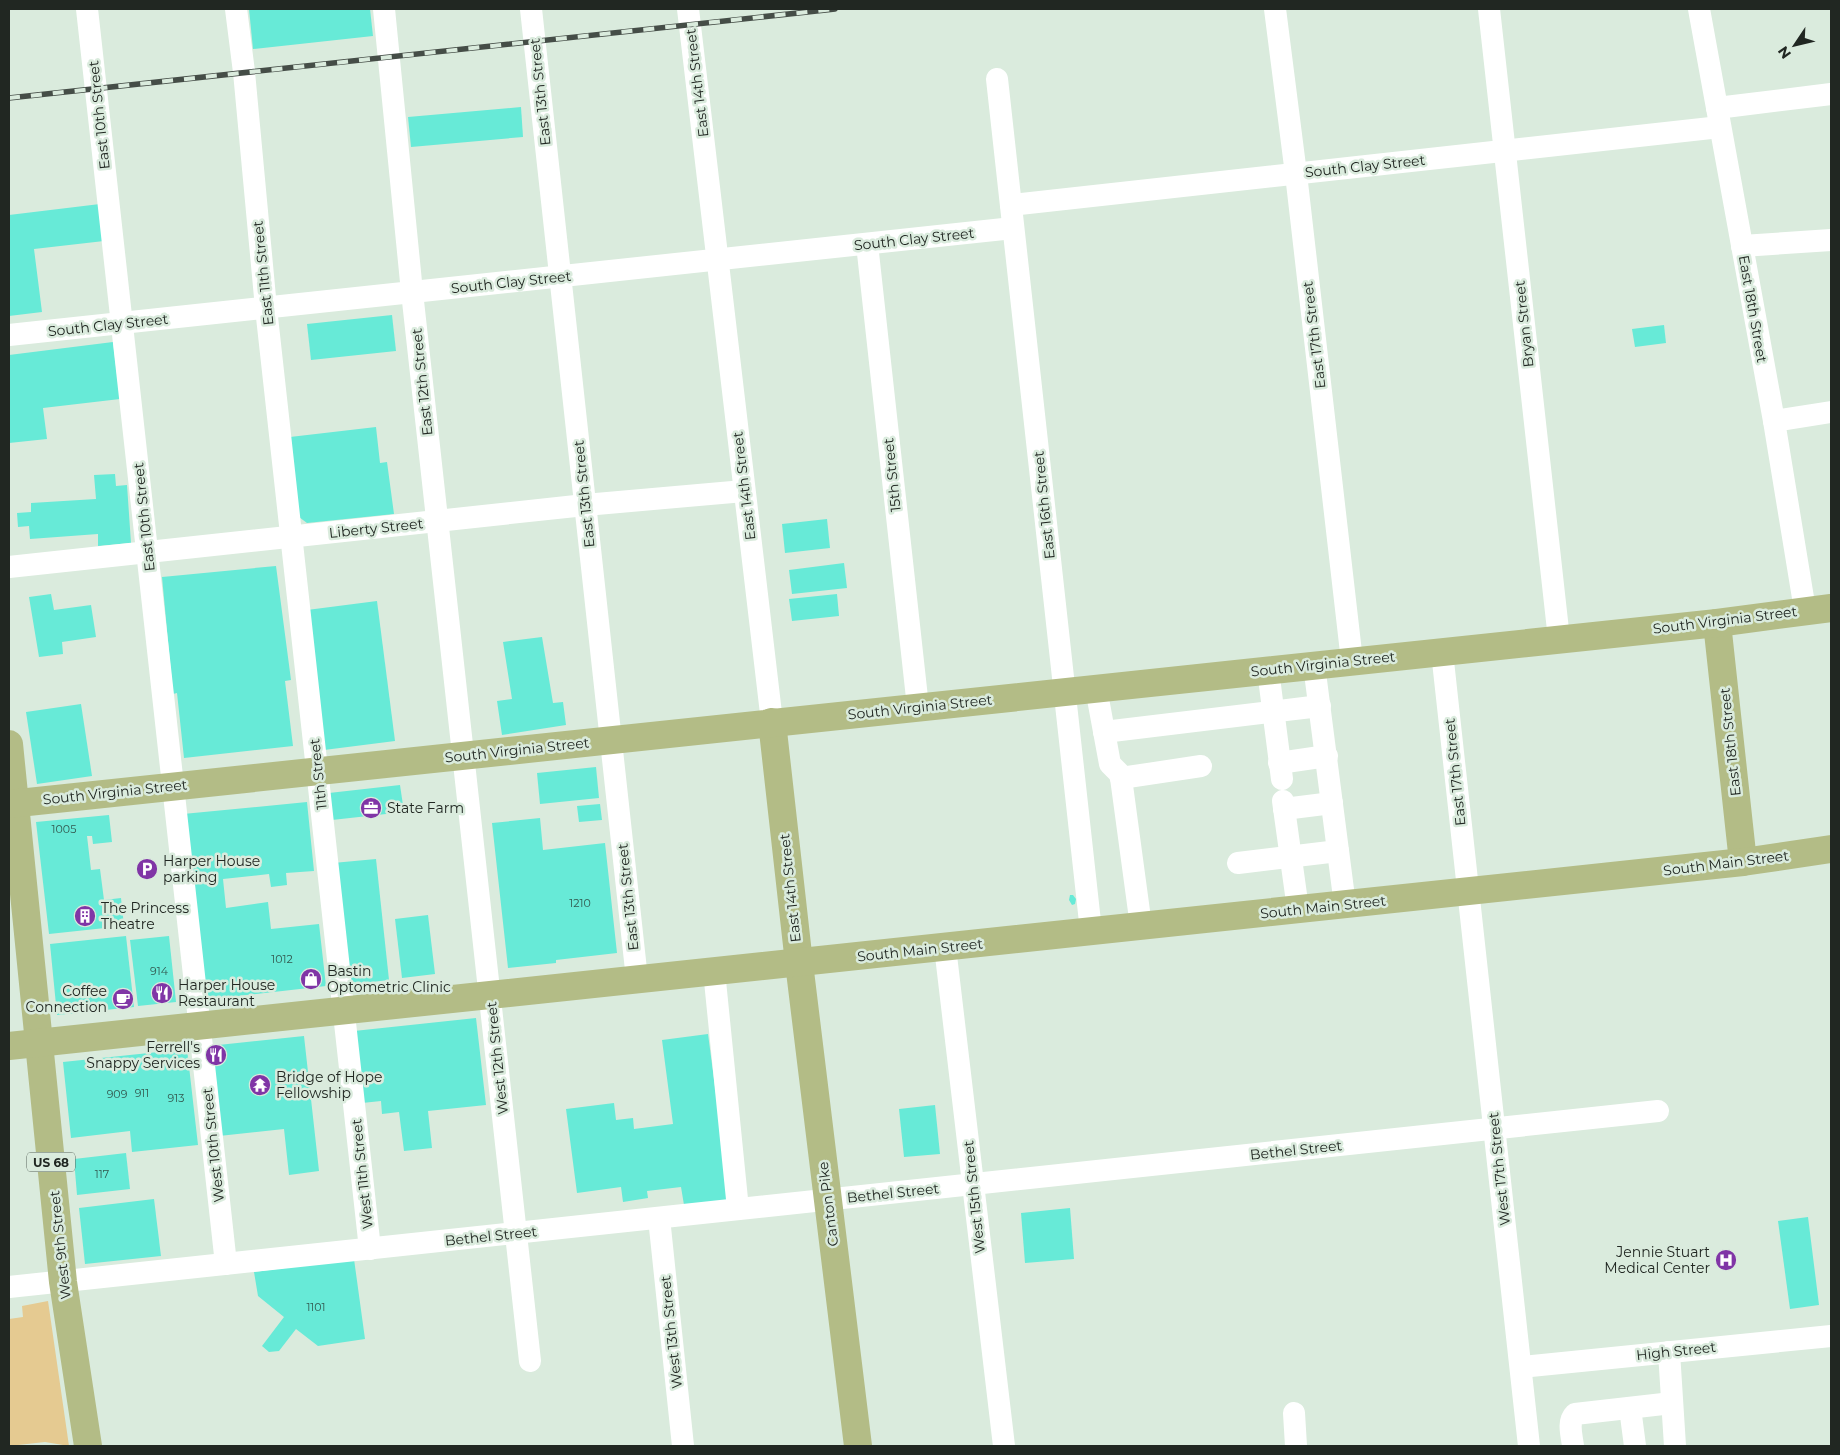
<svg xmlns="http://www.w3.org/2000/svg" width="1840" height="1455" font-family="Montserrat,sans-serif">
  <rect width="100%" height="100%" fill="#daebdd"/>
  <path fill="#e5ca91" d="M48,1301L69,1446L45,1442L9,1446V1319L23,1317L22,1306Z"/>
  <g fill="#67ead7">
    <path d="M249,9H370L373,36L253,49Z"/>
    <path d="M521,107L523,137L411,147L408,117Z"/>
    <path d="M100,204L104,241L34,249L42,312L9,316V215Z"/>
    <path d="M392,315L396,351L311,360L307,324Z"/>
    <path d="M1664,325L1666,343L1635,347L1632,329Z"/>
    <path d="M113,342L120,399L43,408L47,439L9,443V355Z"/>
    <path d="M376,427L380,463L387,462L394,514L307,523L299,517L290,437Z"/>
    <path d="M115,474L116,486L127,485L131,543L98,546V534L30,539L29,526L18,527L17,513L31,512V503L96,499L94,475Z"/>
    <path d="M827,519L830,548L785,553L782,524Z"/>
    <path d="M844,563L847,588L792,594L789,570Z"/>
    <path d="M276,566L291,680L285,681L293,746L184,758L177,693L173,694L162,577Z"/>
    <path d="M51,594L54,610L91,605L96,637L62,642L63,654L39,657L29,597Z"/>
    <path d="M837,594L839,616L792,621L789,599Z"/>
    <path d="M377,601L395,741L324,750L307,610Z"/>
    <path d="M542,637L553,703L563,702L566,725L502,735L497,701L512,699L503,642Z"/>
    <path d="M81,704L92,776L37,784L26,712Z"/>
    <path d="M596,767L599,798L540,804L537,773Z"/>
    <path d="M400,785L404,812L332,820L329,793Z"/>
    <path d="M307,802L314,871L286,873L287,885L271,887L269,874L223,879L226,908L268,902L271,929L319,924L326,986L202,1000L183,814Z"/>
    <path d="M600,804L602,820L579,822L577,806Z"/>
    <path d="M109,815L112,842L93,844L92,836H87L91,870L100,869L104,900L121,898L124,926L49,934L36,822Z"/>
    <path d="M540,818L543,850L605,843L617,953L556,960V963L508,968L492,823Z"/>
    <path d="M376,859L389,980L346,985L333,863Z"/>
    <path d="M1070,895H1073L1076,899L1075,904L1072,905L1069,900Z"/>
    <path d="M428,915L435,974L402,978L395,919Z"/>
    <path d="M126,936L134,1007L57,1015L50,944Z"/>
    <path d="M169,936L176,1002L138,1006L130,940Z"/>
    <path d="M476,1018L486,1105L428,1111L432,1148L404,1151L399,1112L382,1114L381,1101L362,1103L354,1031Z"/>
    <path d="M708,1034L730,1200L684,1205L681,1187L647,1191L648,1198L623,1202L621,1187L577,1193L566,1109L614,1103L616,1120L633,1118L634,1129L673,1124L662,1040Z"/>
    <path d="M304,1036L319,1171L289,1175L284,1129L219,1136L209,1046Z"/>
    <path d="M187,1049L198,1145L132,1152L130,1131L71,1138L63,1062Z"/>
    <path d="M935,1105L940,1154L904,1157L899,1109Z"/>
    <path d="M126,1153L130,1189L77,1195L74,1159Z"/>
    <path d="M154,1199L161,1256L85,1264L79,1208Z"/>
    <path d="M1070,1208L1074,1259L1025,1263L1021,1213Z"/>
    <path d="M1808,1217L1819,1305L1790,1309L1778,1221Z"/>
    <path d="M354,1259L365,1339L318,1346L296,1329L279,1351L269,1352L262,1346L284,1317L258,1296L254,1272Z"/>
  </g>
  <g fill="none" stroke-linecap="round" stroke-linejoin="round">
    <g stroke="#fff" stroke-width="22">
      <path d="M87,9L226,1264"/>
      <path d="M236,9L244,72L266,308L370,1249"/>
      <path d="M384,9L412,292L530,1361"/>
      <path d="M531,9L637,979"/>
      <path d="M688,9L772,722"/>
      <path d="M1275,9L1296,174L1352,661"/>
      <path d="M1489,9L1559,639"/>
      <path d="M1699,9L1774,421L1805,610"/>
      <path d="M997,79L1091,931"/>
      <path d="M1717,108L1831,94"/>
      <path d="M1011,205L1720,127"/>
      <path d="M867,244L918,707"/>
      <path d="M1742,246L1831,240"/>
      <path d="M9,335L1013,228"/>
      <path d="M1774,421L1831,412"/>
      <path d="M9,567L585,505L744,491"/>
      <path d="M1442,652L1529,1446"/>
      <path d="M1314,665L1345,905"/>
      <path d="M1268,670L1282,779"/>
      <path d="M1096,688L1110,764L1119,773L1121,778L1141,926"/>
      <path d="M1104,732L1320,706"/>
      <path d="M1279,763L1327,756"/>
      <path d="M1121,778L1201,766"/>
      <path d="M1283,801L1298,909"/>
      <path d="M1284,809L1332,803"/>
      <path d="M1238,863L1338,851"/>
      <path d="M945,947L1004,1446"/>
      <path d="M714,971L738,1209"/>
      <path d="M659,1218L683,1446"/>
      <path d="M9,1287L1658,1111"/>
      <path d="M1669,1352L1675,1446"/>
      <path d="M1521,1367L1831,1336"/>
      <path d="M1630,1408L1635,1446"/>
      <path d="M1294,1413L1296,1446"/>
      <path d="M1573,1446C1572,1436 1567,1422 1575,1414L1672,1403"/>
    </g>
    <g stroke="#b3bc86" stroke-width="28">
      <path d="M1717,623L1743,862"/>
      <path d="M772,722L799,963L858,1446"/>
      <path d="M9,744L63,1282L88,1446"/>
      <path d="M9,804L1717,623L1831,608"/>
      <path d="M9,1046L1743,862L1831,849"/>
    </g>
    <g stroke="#454d47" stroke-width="5.5">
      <path id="rail" d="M9,98L835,9"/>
    </g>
    <use href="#rail" stroke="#daebdd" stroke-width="4" stroke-dasharray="11" stroke-linecap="butt"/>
  </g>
  <defs>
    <g id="office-disc" transform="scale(1.125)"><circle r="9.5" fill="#8035a6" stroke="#daebdd"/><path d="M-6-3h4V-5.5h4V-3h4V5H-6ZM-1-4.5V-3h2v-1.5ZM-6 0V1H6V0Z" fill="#fff"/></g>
    <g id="parking-disc" transform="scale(1.125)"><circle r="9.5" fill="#8035a6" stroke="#daebdd"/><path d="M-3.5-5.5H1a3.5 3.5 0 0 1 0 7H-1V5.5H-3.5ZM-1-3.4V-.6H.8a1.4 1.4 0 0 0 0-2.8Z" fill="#fff"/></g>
    <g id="building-disc" transform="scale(1.125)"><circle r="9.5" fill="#8035a6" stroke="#daebdd"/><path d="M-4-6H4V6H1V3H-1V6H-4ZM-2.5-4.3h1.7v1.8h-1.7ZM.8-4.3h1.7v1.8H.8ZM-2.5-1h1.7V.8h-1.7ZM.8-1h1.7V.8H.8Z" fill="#fff"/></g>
    <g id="shop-disc" transform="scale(1.125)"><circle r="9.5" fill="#8035a6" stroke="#daebdd"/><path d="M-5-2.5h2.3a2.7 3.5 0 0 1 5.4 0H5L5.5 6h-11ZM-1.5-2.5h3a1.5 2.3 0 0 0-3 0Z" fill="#fff"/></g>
    <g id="restaurant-disc" transform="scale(1.125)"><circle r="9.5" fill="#8035a6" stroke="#daebdd"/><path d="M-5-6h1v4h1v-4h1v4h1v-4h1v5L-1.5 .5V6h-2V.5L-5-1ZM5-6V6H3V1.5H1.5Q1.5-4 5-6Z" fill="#fff"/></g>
    <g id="cafe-disc" transform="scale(1.125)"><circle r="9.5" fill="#8035a6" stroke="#daebdd"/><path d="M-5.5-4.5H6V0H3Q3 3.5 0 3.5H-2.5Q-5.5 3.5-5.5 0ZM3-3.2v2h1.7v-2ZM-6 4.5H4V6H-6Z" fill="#fff"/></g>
    <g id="temple-disc" transform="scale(1.125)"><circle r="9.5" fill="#8035a6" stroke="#daebdd"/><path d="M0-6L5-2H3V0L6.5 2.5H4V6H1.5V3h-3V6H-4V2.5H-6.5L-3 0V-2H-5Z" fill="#fff"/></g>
    <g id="hospital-disc" transform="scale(1.125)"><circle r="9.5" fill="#8035a6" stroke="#daebdd"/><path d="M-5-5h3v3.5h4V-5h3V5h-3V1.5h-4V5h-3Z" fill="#fff"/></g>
  </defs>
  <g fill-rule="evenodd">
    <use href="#office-disc" x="371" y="808"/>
    <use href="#parking-disc" x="147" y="869"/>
    <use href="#building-disc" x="85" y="916"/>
    <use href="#shop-disc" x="311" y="979"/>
    <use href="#restaurant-disc" x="162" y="993"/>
    <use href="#cafe-disc" x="123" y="999"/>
    <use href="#restaurant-disc" x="216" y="1055"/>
    <use href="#temple-disc" x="260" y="1085"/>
    <use href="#hospital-disc" x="1726" y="1260"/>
  </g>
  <g text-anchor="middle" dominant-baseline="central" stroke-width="5" stroke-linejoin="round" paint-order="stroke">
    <g font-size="11" fill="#32584f">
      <text x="64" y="829">1005</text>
      <text x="580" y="903">1210</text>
      <text x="282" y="959">1012</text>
      <text x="159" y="971">914</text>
      <text x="142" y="1093">911</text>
      <text x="117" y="1094">909</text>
      <text x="176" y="1098">913</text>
      <text x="102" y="1174">117</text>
      <text x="316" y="1307">1101</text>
    </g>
    <rect fill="#daebdd" stroke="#58625a" stroke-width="1" x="27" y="1152.5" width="48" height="19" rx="4"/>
    <g font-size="12" font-weight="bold" fill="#212722">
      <text x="51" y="1162">US 68</text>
    </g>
    <g font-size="14" fill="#212722" stroke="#daebdd">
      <text transform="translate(697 83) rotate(-97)">East 14th Street</text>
      <text transform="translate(540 92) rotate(-96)">East 13th Street</text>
      <text transform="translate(99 115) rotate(-96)">East 10th Street</text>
      <text transform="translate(1365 166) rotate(-6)">South Clay Street</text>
      <text transform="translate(914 239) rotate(-6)">South Clay Street</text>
      <text transform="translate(263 273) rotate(-96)">East 11th Street</text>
      <text transform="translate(511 282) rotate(-6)">South Clay Street</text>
      <text transform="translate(1753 309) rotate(80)">East 18th Street</text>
      <text transform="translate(1524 324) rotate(-96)">Bryan Street</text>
      <text transform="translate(108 325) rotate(-6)">South Clay Street</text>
      <text transform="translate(1314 335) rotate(-97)">East 17th Street</text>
      <text transform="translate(422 382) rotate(-96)">East 12th Street</text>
      <text transform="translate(892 475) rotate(-96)">15th Street</text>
      <text transform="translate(744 486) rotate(-97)">East 14th Street</text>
      <text transform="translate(584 494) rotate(-96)">East 13th Street</text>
      <text transform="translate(1044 505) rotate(-96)">East 16th Street</text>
      <text transform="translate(144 517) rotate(-96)">East 10th Street</text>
      <text transform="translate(376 528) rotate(-6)">Liberty Street</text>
      <text transform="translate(1725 620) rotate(-7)">South Virginia Street</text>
      <text transform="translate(1323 664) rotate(-6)">South Virginia Street</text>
      <text transform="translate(920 707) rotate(-6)">South Virginia Street</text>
      <text transform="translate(1730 742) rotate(-96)">East 18th Street</text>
      <text transform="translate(517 750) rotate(-6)">South Virginia Street</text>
      <text transform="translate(1455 772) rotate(-96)">East 17th Street</text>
      <text transform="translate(318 774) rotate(-96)">11th Street</text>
      <text transform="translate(115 792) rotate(-6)">South Virginia Street</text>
      <text transform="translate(1726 863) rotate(-7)">South Main Street</text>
      <text transform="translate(790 888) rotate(-96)">East 14th Street</text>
      <text transform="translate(628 897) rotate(-96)">East 13th Street</text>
      <text transform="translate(1323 907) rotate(-6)">South Main Street</text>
      <text transform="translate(920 950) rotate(-6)">South Main Street</text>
      <text transform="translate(497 1058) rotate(-96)">West 12th Street</text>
      <text transform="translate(213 1145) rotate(-96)">West 10th Street</text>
      <text transform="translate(1296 1150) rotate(-6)">Bethel Street</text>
      <text transform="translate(1499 1169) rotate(-96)">West 17th Street</text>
      <text transform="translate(362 1174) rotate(-96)">West 11th Street</text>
      <text transform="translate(893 1193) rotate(-6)">Bethel Street</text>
      <text transform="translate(974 1197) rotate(-96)">West 15th Street</text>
      <text transform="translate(828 1204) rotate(-97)">Canton Pike</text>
      <text transform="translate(491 1236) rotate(-6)">Bethel Street</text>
      <text transform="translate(60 1245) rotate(-96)">West 9th Street</text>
      <text transform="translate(671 1332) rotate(-96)">West 13th Street</text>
      <text transform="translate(1676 1351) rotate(-6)">High Street</text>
    </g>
    <g font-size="14" fill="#212722" stroke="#daebdd" text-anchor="start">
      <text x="387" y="808">State Farm</text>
      <text x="163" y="861">Harper House<tspan x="163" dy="16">parking</tspan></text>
      <text x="101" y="908">The Princess<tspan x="101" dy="16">Theatre</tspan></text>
      <text x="327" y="971">Bastin<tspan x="327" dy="16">Optometric Clinic</tspan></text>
      <text x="178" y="985">Harper House<tspan x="178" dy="16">Restaurant</tspan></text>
      <text x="107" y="991" text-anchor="end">Coffee<tspan x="107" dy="16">Connection</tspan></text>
      <text x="200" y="1047" text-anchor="end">Ferrell's<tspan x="200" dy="16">Snappy Services</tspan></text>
      <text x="276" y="1077">Bridge of Hope<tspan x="276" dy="16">Fellowship</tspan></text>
      <text x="1710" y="1252" text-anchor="end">Jennie Stuart<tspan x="1710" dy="16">Medical Center</tspan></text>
    </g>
  </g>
  <rect width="1840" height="1455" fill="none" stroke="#212722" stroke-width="20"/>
  <g transform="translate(1795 45) rotate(235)" stroke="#daebdd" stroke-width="4" paint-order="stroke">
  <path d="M0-4L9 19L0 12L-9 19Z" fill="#212722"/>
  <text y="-8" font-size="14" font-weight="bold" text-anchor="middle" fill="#212722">N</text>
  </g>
</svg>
